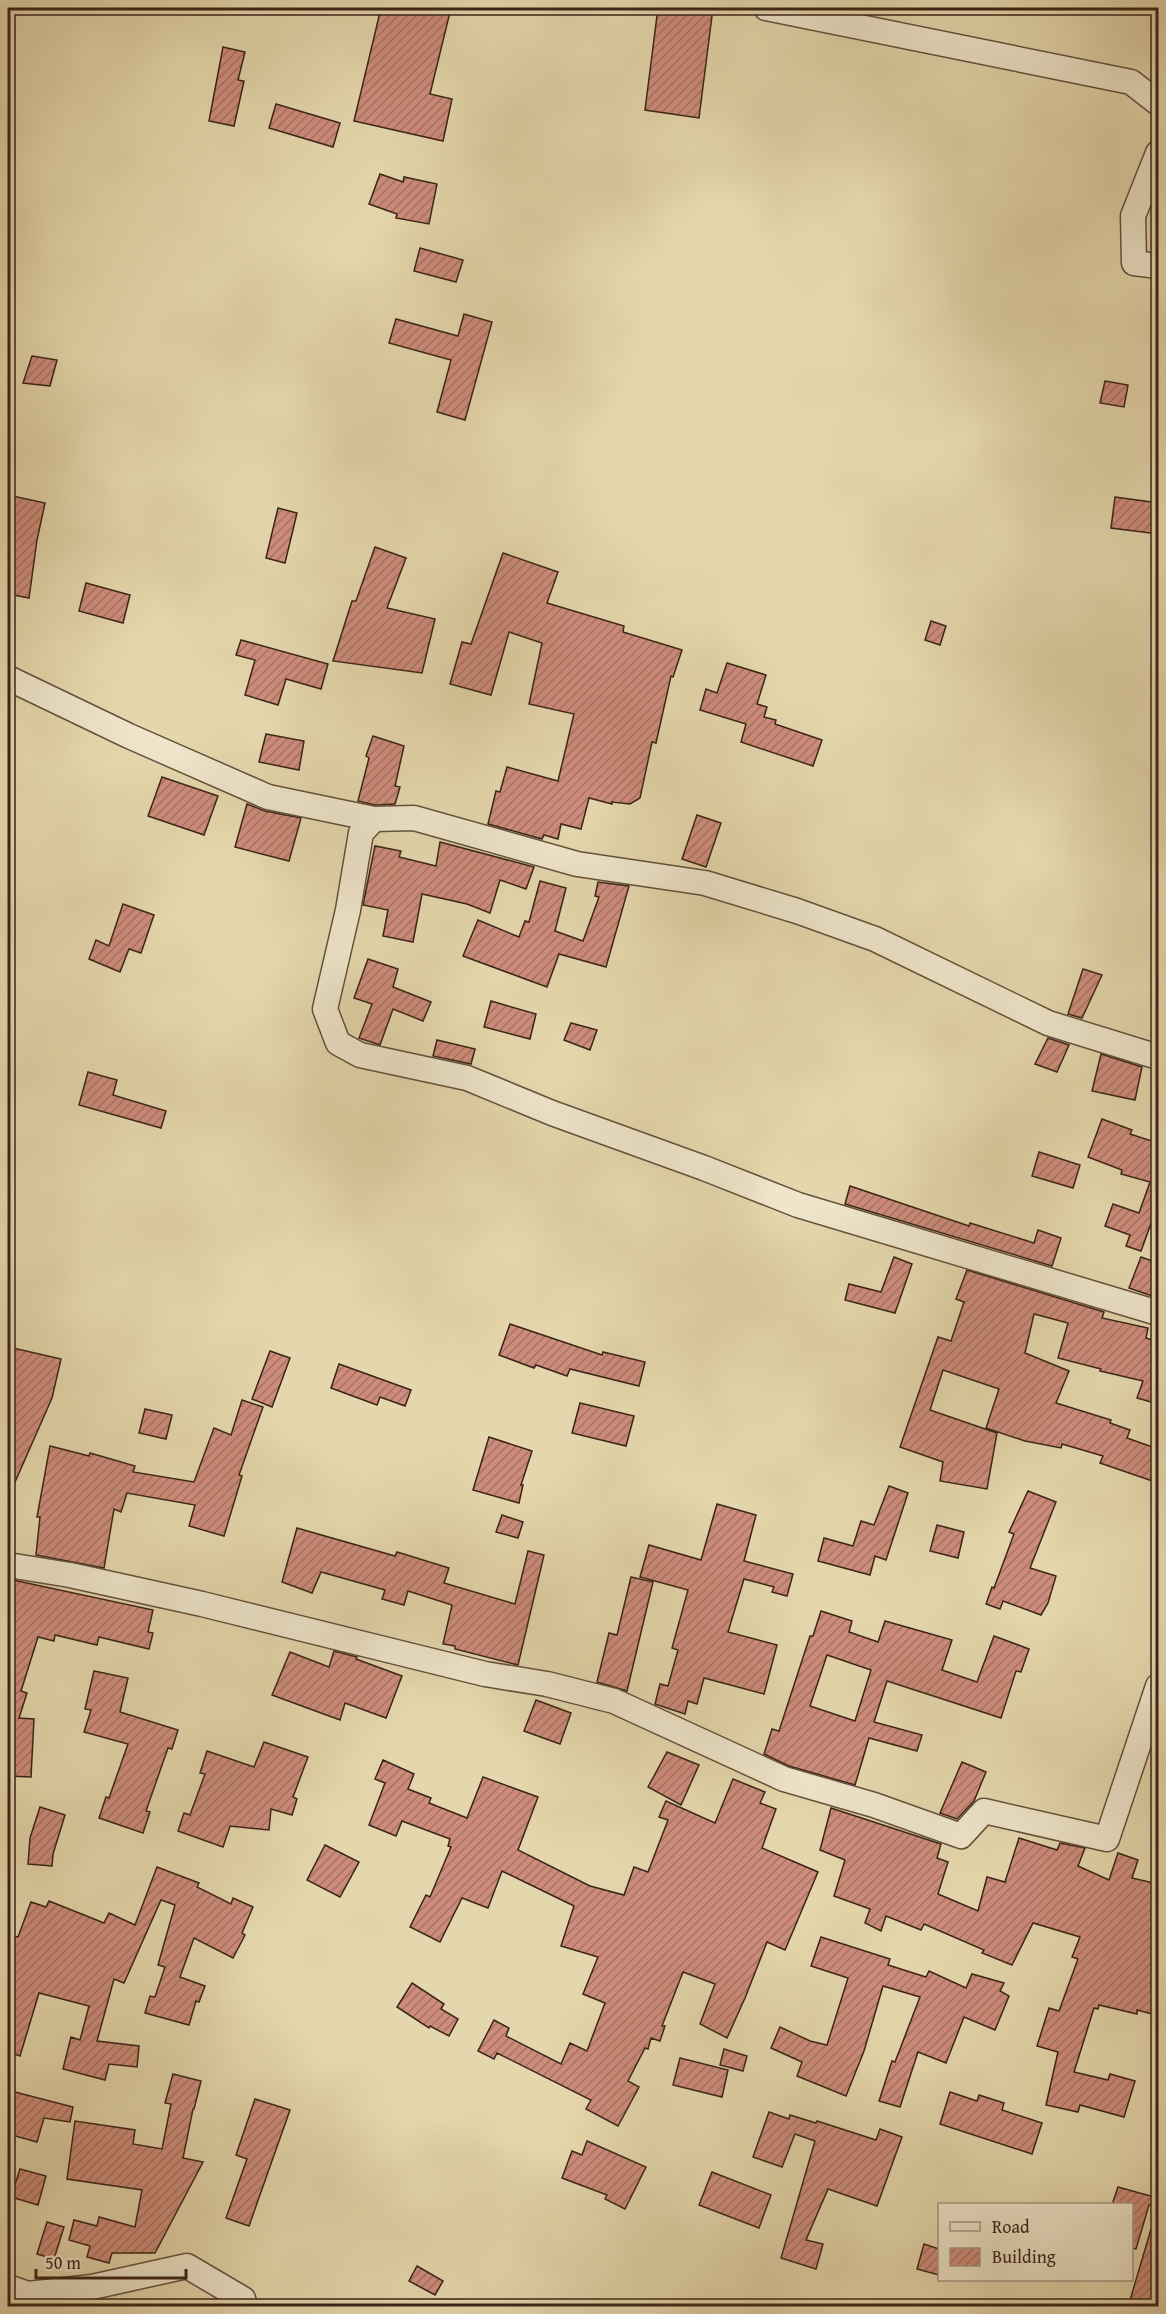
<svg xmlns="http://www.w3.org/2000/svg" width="1166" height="2314" font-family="'Gentium Book Plus',serif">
  <defs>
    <pattern id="building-hatch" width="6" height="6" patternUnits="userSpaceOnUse" patternTransform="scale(1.5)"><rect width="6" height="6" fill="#ce8d7c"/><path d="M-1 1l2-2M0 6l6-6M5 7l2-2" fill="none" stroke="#a87365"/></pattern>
  </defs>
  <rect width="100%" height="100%" fill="#e5d7ad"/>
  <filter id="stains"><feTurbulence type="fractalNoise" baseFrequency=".00333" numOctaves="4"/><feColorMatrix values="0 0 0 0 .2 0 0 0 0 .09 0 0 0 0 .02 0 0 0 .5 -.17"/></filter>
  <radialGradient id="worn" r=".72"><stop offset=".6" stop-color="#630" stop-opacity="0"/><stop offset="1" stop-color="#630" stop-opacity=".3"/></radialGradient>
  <g fill="url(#building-hatch)" stroke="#3a2317" stroke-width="1.5" fill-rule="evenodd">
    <path d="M381,8H451L430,94L452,99L443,141L354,121Z"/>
    <path d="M658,8H713L699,118L645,110Z"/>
    <path d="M223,47L245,52L238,80L244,81L234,126L209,121Z"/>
    <path d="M276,104L340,123L333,147L269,128Z"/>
    <path d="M380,174L403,182L404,177L437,184L429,224L396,218L397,214L369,204Z"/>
    <path d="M420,248L463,260L456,282L414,271Z"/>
    <path d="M464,314L492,322L465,420L437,412L451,360L389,343L396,319L458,336Z"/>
    <path d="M32,356L57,360L50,386L23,383Z"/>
    <path d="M1105,381L1128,385L1124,407L1100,403Z"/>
    <path d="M8,495L45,503L37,540L29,598L8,594Z"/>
    <path d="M1115,497L1158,503V534L1111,528Z"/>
    <path d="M278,508L297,513L285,563L266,558Z"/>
    <path d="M375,547L406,558L387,608L435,619L422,673L333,661L352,601H356Z"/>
    <path d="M503,553L558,572L547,603L624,626L623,632L682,650L673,677L671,676L656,743L652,742L640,798L630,804L612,802V804L589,798L581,829L561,824L558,839L544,835L542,839L488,824L496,791L500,792L507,767L558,781L574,714L529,704L542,643L509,632L491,695L450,684L462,642L471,644Z"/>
    <path d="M86,583L130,595L123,623L79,611Z"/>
    <path d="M931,621L946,626L940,645L925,640Z"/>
    <path d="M241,640L328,664L321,689L286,679L278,705L245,695L255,660L236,655Z"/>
    <path d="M727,663L766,675L757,704L767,707L764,717L776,720L775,724L822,740L813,766L741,742L746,724L700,710L706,689L717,693Z"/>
    <path d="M266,734L304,741L299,770L259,762Z"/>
    <path d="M373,736L404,746L395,786L400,787L395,804L375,805L358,801L369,758L366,756Z"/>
    <path d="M162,777L218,796L204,835L148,816Z"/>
    <path d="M247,804L265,811L301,818L289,861L235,847Z"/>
    <path d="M697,815L721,823L706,867L682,859Z"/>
    <path d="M440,842L534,867L526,889L500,880L490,913L467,904L422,894L413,942L383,936L388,910L363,905L375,846L401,851L399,857L436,866Z"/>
    <path d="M540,881L566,888L555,931L583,941L599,897L595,896L598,882L629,886L606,967L559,954L547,987L463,956L478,920L519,937L525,921L529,922Z"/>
    <path d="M123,904L154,915L141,953L129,949L120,972L89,959L96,940L109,946Z"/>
    <path d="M368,959L398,969L393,987L431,1002L423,1021L393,1009L380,1045L359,1038L372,1004L354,998Z"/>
    <path d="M1083,969L1102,975L1082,1018L1068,1014Z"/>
    <path d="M491,1001L536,1014L530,1039L484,1027Z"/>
    <path d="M571,1023L597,1030L590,1050L564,1040Z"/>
    <path d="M1048,1038L1069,1045L1057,1072L1035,1064Z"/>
    <path d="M437,1040L475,1049L471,1064L433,1056Z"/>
    <path d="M1101,1054L1142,1067L1135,1100L1092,1091Z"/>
    <path d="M88,1072L117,1080L113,1095L166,1111L161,1128L79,1105Z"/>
    <path d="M1102,1119L1132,1130L1130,1134L1158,1143V1204L1141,1251L1126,1246L1130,1235L1105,1226L1113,1204L1139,1213L1150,1182L1121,1174L1122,1170L1088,1157Z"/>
    <path d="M1039,1152L1080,1165L1073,1188L1032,1176Z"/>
    <path d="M850,1186L969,1226L970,1223L1034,1243L1038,1230L1061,1238L1052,1266L845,1204Z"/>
    <path d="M894,1257L912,1264L895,1313L845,1300L849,1284L881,1292Z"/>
    <path d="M1141,1257L1158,1263V1298L1129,1288Z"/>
    <path d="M967,1270L1104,1312L1102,1318L1148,1328L1146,1338L1158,1342V1404L1137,1398L1143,1381L1100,1371L1101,1369L1058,1358L1068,1323L1034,1314L1025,1353L1069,1371L1056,1403L1111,1420L1110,1423L1130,1430L1127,1438L1158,1449V1483L1100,1463L1103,1456L1062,1444L1061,1448L1025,1441L986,1428L999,1389L943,1370L930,1410L997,1433L987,1489L940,1481L943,1462L900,1447L938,1337L951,1341L964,1302L956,1299Z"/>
    <path d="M510,1324L602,1355L603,1352L645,1362L639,1386L570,1369L567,1376L536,1365L534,1368L499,1355Z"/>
    <path d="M13,1348L61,1359L52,1398L8,1498V1396L12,1379L8,1378V1374Z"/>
    <path d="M270,1351L290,1358L272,1407L252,1399Z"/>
    <path d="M339,1364L411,1390L405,1406L380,1397L377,1405L331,1388Z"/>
    <path d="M242,1400L263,1407L239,1475L242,1476L224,1536L189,1526L195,1505L127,1493L121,1512L114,1509L104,1568L36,1555L40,1517H37L50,1446L89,1456L90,1453L135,1466L133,1472L194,1482L214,1428L231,1435Z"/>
    <path d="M580,1403L634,1416L626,1446L572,1433Z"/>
    <path d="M145,1409L172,1415L166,1439L139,1433Z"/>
    <path d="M489,1437L532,1451L521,1485H523L519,1503L473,1490Z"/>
    <path d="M889,1486L908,1493L886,1560L875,1556L870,1575L818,1561L824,1538L853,1546L861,1521L874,1525Z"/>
    <path d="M1028,1491L1056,1502L1030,1568L1056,1576L1048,1603L1041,1615L1003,1601L1000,1609L986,1604L992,1587L994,1588L1014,1534L1009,1532Z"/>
    <path d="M717,1504L756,1515L744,1561L793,1574L787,1596L772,1592L774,1587L744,1579L728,1632L777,1645L764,1694L704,1678L697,1704L688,1701L685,1714L655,1704L660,1684L668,1686L678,1650L672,1648L688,1590L640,1577L649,1545L701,1560Z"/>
    <path d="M502,1515L523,1522L518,1538L496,1532Z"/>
    <path d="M937,1525L964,1532L958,1558L930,1551Z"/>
    <path d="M297,1528L395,1556L397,1552L449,1568L444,1583L515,1604L528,1551L544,1555L518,1665L455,1649V1646L443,1644L452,1605L408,1591L404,1605L382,1599L385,1590L321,1572L312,1593L282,1582Z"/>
    <path d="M631,1577L653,1582L627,1691L597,1682L609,1633L617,1635Z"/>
    <path d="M13,1580L153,1610L148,1632L153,1633L149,1649L99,1637L97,1645L55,1635L54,1641L38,1637L21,1691L27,1693L19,1718L34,1719L31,1777L8,1776V1611Z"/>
    <path d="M821,1611L852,1621L849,1632L878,1642L885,1621L952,1640L942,1670L977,1682L994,1636L1029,1649L1021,1672L1016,1671L1001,1718L887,1681L874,1722L922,1735L917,1751L869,1738L855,1785L789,1766L764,1754L772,1729L779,1731L810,1636H813ZM827,1655L871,1670L855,1721L810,1706Z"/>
    <path d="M334,1651L357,1657L356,1659L402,1676L386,1718L345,1703L340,1720L272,1695L290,1652L329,1667Z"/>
    <path d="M94,1671L128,1678L120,1712L178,1730L172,1749L168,1748L146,1811L150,1812L143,1833L99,1818L106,1797L109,1798L128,1744L84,1732L91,1710L85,1709Z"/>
    <path d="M536,1700L571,1713L560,1744L524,1731Z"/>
    <path d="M264,1742L308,1757L293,1797L297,1799L292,1815L271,1809L269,1830L230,1826L223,1847L178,1831L184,1813L190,1815L205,1774L200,1773L207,1751L254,1767Z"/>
    <path d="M667,1752L699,1765L681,1805L648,1787Z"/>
    <path d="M383,1760L414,1774L408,1789L431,1798L429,1803L467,1818L483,1777L538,1797L518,1850L590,1886L624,1895L634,1867L648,1872L668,1820L659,1817L666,1801L715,1823L733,1779L765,1792L760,1803L776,1809L762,1848L818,1872L785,1950L767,1942L745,1998L727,2038L700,2024L715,1984L683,1972L662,2026H665L660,2041L651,2038L648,2049L645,2048L628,2081L639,2087L618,2126L586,2109L591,2100L497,2053L494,2059L478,2051L494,2020L509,2028L506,2036L561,2064L570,2043L587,2051L605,2003L583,1994L598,1957L561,1946L574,1906L502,1871L488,1908L462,1898L440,1942L410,1927L426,1895L430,1897L451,1847L448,1846L450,1839L402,1821L396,1836L369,1825L385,1783L375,1779Z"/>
    <path d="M962,1762L986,1772L974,1801L957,1819L940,1813Z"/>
    <path d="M40,1807L65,1815L53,1854L52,1866L28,1864L30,1838Z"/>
    <path d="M831,1808L941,1844L937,1858L948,1862L938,1894L978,1911L987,1877L1005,1882L1019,1838L1057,1850L1060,1843L1085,1848L1078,1866L1109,1880L1118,1853L1138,1860L1132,1878L1158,1884V2006L1156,2015L1137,2010V2014L1099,2005L1098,2009L1094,2008L1074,2072L1108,2080L1110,2074L1135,2081L1124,2117L1080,2105L1078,2112L1046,2105L1058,2052L1037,2046L1049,2008L1059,2011L1078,1959L1072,1957L1080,1937L1033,1923L1012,1965L982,1953L984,1950L924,1924L921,1930L886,1916L881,1931L865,1923L870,1909L834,1896L845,1860L820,1850Z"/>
    <path d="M325,1845L359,1862L340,1897L307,1880Z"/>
    <path d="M157,1867L199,1883L197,1887L231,1904L233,1898L253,1907L242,1933L245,1935L233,1958L194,1938L180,1977L205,1986L199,2002L196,2001L189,2025L145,2013L150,1996L155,1997L165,1967L158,1965L175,1905L161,1900L124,1983L114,1979L97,2041L139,2046L137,2067L109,2064L105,2080L63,2069L71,2037L80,2040L89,2006L39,1993L20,2056L8,2052V1935L18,1937L31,1902L46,1907L49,1901L104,1923L109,1913L135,1925Z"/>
    <path d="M821,1937L890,1959L888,1965L926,1977L929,1971L966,1988L972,1974L1004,1983L1000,1991L1009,1996L995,2030L964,2017L946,2063L918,2052L900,2107L879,2101L892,2061L895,2062L920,1997L883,1986L864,2051L846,2096L797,2076L802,2062L771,2048L780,2027L810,2041L827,2045L848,1978L811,1966Z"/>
    <path d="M412,1983L444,2004L441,2009L458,2019L449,2036L430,2026L429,2028L397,2007Z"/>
    <path d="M724,2049L747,2056L743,2071L720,2065Z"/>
    <path d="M680,2058L728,2070L722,2097L673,2085Z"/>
    <path d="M173,2074L201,2081L194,2109H193L183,2158L203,2162L155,2253H112L109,2263L87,2257L90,2246L69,2240L74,2220L97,2226L99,2217L135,2227L142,2190L67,2179L75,2121L135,2130L133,2144L162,2149L171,2104L165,2103Z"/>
    <path d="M11,2091L73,2107L70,2122L44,2118L37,2142L8,2134V2104Z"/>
    <path d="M950,2092L977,2101L979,2095L1004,2103L1002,2110L1042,2123L1032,2154L940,2124Z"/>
    <path d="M255,2099L290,2110L249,2226L226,2218L247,2159L236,2155Z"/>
    <path d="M769,2112L789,2119L790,2115L816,2123L817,2121L876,2140L880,2129L902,2137L877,2206L828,2189L806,2240L823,2244L816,2269L781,2258L815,2141L795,2134L782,2167L753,2157Z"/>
    <path d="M587,2141L646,2167L625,2209L605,2199L607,2195L562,2178L572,2151L582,2155Z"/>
    <path d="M20,2169L46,2176L38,2205L11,2197Z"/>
    <path d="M712,2172L771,2195L759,2228L699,2205Z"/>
    <path d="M1118,2187L1158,2198V2205H1149L1136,2249L1131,2248V2205H1112Z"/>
    <path d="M1154,2219L1158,2220V2307H1128Z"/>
    <path d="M47,2222L64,2227L54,2259L37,2254Z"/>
    <path d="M924,2244L939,2249V2275L917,2269Z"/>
    <path d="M417,2266L443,2281L435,2295L409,2281Z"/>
  </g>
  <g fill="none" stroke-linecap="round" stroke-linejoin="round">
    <g stroke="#65503c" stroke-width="27">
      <g id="minor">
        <path d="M766,8L1131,82L1158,103"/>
        <path d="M1158,153L1133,216L1134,263L1158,266"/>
        <path d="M8,678L129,736L268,797L374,819L414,818L577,864L705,883L797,911L875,939L1048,1023L1158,1057"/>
        <path d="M374,819L361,833L348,910L325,1009L338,1043L360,1055L467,1078L552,1113L704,1168L798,1205L1158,1313"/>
        <path d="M8,1565L70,1575L202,1604L485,1674L547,1684L614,1701L784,1779L874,1805L961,1836L984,1811L1107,1839L1158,1686"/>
        <path d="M8,2287L28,2294L92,2287L187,2266L243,2299L245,2306"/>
      </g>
    </g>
    <use href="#minor" stroke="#eee5ca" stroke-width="24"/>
  </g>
  <rect width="1166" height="2314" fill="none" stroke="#e5d7ad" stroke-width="30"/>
  <rect x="9" y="9" width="1148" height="2296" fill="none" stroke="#3a2317" stroke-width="3"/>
  <rect x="15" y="15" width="1136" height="2284" fill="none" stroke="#3a2317" stroke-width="1.5"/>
  <rect x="938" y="2203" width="195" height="78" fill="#eee5ca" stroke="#a69782" stroke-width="1.5"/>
  <rect x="950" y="2222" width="30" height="9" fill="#eee5ca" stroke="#a69782" stroke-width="1.5"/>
  <text x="992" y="2233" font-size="18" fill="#3a2317">Road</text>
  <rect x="950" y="2248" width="30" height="18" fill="url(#building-hatch)" stroke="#a69782" stroke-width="1.5"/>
  <text x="992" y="2263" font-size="18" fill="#3a2317">Building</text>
  <path d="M36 2269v9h150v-9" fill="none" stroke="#3a2317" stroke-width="3"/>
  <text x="45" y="2269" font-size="18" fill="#3a2317" stroke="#eee5ca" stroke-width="4.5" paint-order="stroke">50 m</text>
  <rect width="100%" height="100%" filter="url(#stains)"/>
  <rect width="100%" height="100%" fill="url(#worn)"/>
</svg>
